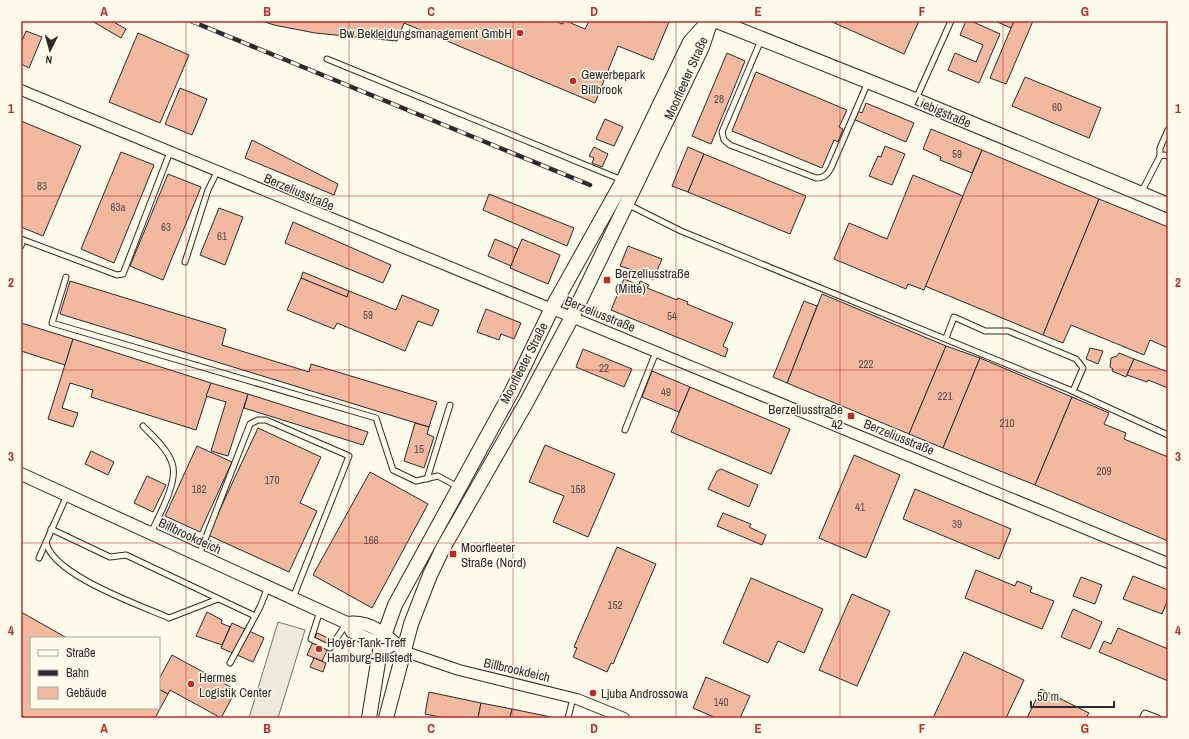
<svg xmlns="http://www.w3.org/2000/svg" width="1189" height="739" font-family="'Archivo Narrow',sans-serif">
  <rect width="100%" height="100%" fill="#fdfbea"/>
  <path fill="#eceadb" stroke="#74746e" d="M278,622L305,630L278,718H249Z"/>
  <g fill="#f2b8a0" stroke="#2b2b2b">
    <path d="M92,21H112L126,29L121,38Z"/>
    <path d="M262,21H555L562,24L566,21L585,29L589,21L669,22L653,60L618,46L595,103L404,23L397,41L315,33L274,25Z"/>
    <path d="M830,21H919L904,54Z"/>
    <path d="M966,21H971L1000,34L979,83L948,70L955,53L976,62L983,45L960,35Z"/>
    <path d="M995,21H1014L1011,28Z"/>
    <path d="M1014,21H1033L1006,84L990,78Z"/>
    <path d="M26,31L42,37L29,68L21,64V43Z"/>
    <path d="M138,33L189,55L160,123L109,102Z"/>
    <path d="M727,53L745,61L711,144L692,136Z"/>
    <path d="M756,72L847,110L839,127L843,129L838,142L834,140L822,168L732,131Z"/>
    <path d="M1025,77L1101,108L1089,138L1012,106Z"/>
    <path d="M180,88L207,99L192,135L165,124Z"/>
    <path d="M866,103L914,123L906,142L853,119L857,111L862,113Z"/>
    <path d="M605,119L623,127L614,146L596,139Z"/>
    <path d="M21,121L81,146L43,236L21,227Z"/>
    <path d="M931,129L982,150L972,173L940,160L941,157L923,149Z"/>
    <path d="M252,140L338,184L334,195L245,158Z"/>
    <path d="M885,146L905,154L892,185L869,176L878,156L881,157Z"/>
    <path d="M594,147L608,154L602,167L592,163L594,158L589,156Z"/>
    <path d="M688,147L704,154L688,192L672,186Z"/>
    <path d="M982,150L1099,199L1043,335L925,286Z"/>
    <path d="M121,152L154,165L114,263L81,249Z"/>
    <path d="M704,154L806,196L790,234L688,192Z"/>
    <path d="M168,174L201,187L163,280L130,266Z"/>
    <path d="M913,175L963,196L924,290L908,284L906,289L834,259L849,223L887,239Z"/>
    <path d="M489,194L574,228L567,246L483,210Z"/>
    <path d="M1099,199L1168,227V348L1150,340L1144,355L1071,325L1063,343L1043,335Z"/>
    <path d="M219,208L243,217L225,265L200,255Z"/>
    <path d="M293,222L391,265L383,283L285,243Z"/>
    <path d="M495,239L518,249L511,266L488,256Z"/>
    <path d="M522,239L560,255L548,284L510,268Z"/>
    <path d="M628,246L662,259L653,280L650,278L651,276L620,266Z"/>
    <path d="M303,272L349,291L347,297L301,278Z"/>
    <path d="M301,278L347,297L349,291L396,310L402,295L439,310L432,326L418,321L405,351L337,323L334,329L287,310Z"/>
    <path d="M624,279L639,285L640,281L649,285L647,288L677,300L678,298L688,302L687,304L733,323L723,346L728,349L725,357L611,310Z"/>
    <path d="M70,281L226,329L222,345L309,372L311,364L437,402L429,427L60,314Z"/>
    <path d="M822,294L946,346L909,434L787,383Z"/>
    <path d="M804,301L817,306L787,383L773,377Z"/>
    <path d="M486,309L521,323L514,339L501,334L499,340L477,332Z"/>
    <path d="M21,323L73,339L65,365L21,351Z"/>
    <path d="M73,339L211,383L196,430L91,397L93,390L70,383L62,408L78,413L73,427L48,419Z"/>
    <path d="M946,346L980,358L943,448L909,434Z"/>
    <path d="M1090,348L1103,351L1098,364L1086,359Z"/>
    <path d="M583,349L632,369L624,387L576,367Z"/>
    <path d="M1119,353L1134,359L1126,377L1112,371L1113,369L1110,367L1111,358L1117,356Z"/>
    <path d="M980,358L1072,397L1035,485L943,448Z"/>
    <path d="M1134,359L1168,372V388L1148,380L1147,382L1127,375Z"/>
    <path d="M652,371L690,387L679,412L642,397Z"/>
    <path d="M211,383L248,394L228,456L211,451L226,402L206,396Z"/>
    <path d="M690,387L790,429L771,474L671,432Z"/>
    <path d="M248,394L368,432L363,445L244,408Z"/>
    <path d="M1072,397L1109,413L1104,424L1126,433L1124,439L1168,457V541L1035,485Z"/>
    <path d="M415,423L429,427L427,434L434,437L424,468L404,461Z"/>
    <path d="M258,428L321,457L300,503L317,511L289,572L208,535Z"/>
    <path d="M545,445L615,474L588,537L553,522L564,496L529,482Z"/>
    <path d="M197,446L232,462L200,532L165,516Z"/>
    <path d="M91,451L114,462L108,475L85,464Z"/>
    <path d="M854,455L900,475L866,558L819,538Z"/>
    <path d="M721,469L758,485L749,507L708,489L717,471Z"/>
    <path d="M370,472L428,504L372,608L313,575Z"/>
    <path d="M147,476L166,485L153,512L134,503Z"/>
    <path d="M915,489L1011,529L999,559L903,519Z"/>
    <path d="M723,513L751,524L749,527L766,535L762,545L717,526Z"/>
    <path d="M617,547L656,564L613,664L611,663L607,672L573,657L577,648L574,647Z"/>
    <path d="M976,570L1015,586L1017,581L1032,587L1030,592L1054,601L1042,629L965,598Z"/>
    <path d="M1133,576L1168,590V599L1162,614L1123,599Z"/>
    <path d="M1081,577L1102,585L1095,604L1073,596Z"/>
    <path d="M751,578L823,609L804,653L778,641L768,663L723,643Z"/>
    <path d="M852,594L890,611L857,686L819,670Z"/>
    <path d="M1073,609L1102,622L1090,649L1061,637Z"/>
    <path d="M21,612L67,638H31V708H159V689L168,694L155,718H26L21,715Z"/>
    <path d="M207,612L222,620L221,623L230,627L222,645L196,636Z"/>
    <path d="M232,623L264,638L253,662L221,648Z"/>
    <path d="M1118,628L1168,649V681L1099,652L1104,641L1111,644Z"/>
    <path d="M317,633L332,640L322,661L307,655Z"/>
    <path d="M964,652L1024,680L1006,718H933Z"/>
    <path d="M172,655L236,690L221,718L170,690L168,694L159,689V679Z"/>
    <path d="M314,658L326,663L323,672L310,667Z"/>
    <path d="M706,677L750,696L740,718H716L693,708Z"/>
    <path d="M1041,689L1089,713L1086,718H1027Z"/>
    <path d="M429,692L481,703L478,718H445L425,714Z"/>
    <path d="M481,703L512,709L510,718H478Z"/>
    <path d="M512,709L551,717V718H510Z"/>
  </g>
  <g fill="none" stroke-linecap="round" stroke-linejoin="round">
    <g stroke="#2b2b2b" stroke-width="7">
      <g id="service">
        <path d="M761,40L722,132L724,140L730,145L816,178C824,178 827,175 831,168L868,82"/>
        <path d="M327,59L622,180"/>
        <path d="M916,99L951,21"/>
        <path d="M1160,156V148L1168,130"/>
        <path d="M1141,193L1160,156L1164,155L1168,156"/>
        <path d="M627,204L681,231L1070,390L1168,435"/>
        <path d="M21,239L117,275L123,274L170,152"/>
        <path d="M21,246L23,240"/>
        <path d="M185,262L208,190L217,172"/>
        <path d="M66,277L52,323L376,418L393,470L416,481L438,476L458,487"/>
        <path d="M946,338L954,317L985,331H1008L1076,359L1083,368L1073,391"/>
        <path d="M143,426C153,437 167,448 172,463C179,481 159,515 151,533"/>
        <path d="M625,430L656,352"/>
        <path d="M427,479L450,405"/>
        <path d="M51,529L110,557L126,555L255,616"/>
        <path d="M46,542C52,575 140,605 169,618L218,599"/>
        <path d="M199,555L250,424L258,420H266L349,456L293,598"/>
        <path d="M39,558L67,495"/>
        <path d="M320,611L311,639L330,648L347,623"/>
        <path d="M230,663L260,607L268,587"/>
        <path d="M568,718L573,698"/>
        <path d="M1142,718L1145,713L1158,718"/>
      </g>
    </g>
    <g stroke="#2b2b2b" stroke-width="12">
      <g id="minor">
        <path d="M21,90C403,249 786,405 1168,563"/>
        <path d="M403,651L459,670L577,699L624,718"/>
      </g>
    </g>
    <g stroke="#2b2b2b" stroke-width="14">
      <g id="tertiary">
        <path d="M21,474L347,623C371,620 387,635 403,651"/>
        <path d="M347,623L352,632L389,647"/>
      </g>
    </g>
    <g stroke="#2b2b2b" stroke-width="16">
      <g id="secondary">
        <path d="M717,21L915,100L1168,205"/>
        <path d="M369,718L381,644L395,605L512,391L552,308L623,181L690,42L709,21"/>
        <path d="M386,718L411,624L430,575L443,548L526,403L572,317L702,47L710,23"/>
      </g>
    </g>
    <use href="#service" stroke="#fdfbea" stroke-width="5"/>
    <use href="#minor" stroke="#fdfbea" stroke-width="10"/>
    <use href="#tertiary" stroke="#fdfbea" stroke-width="12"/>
    <use href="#secondary" stroke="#fdfbea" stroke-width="14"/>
    <g stroke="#2b2b2b" stroke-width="4.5">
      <path id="rail" d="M191,21L590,185"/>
    </g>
    <use href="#rail" stroke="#fdfbea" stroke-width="3" stroke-dasharray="9" stroke-linecap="butt"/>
  </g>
  <path fill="none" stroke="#c62828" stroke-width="1" stroke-opacity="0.55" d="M186,21V718M349,21V718M513,21V718M676,21V718M840,21V718M1003,21V718M21,196H1168M21,370H1168M21,543H1168"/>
  <g fill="#c62828" stroke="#fdfbea" stroke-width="1.5">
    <circle cx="520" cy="33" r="4"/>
    <circle cx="573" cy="81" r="4"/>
    <rect x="603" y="276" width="8" height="8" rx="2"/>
    <rect x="847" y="412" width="8" height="8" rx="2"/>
    <rect x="449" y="550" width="8" height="8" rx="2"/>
    <circle cx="319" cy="649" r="4"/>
    <circle cx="191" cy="684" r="4"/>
    <circle cx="593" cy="693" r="4"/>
  </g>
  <g text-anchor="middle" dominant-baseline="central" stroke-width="3" stroke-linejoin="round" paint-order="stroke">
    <g font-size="11" fill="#5d4e48">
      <text x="719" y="99">28</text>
      <text x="1057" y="107">60</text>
      <text x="957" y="154">59</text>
      <text x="42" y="186">83</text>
      <text x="118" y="207">63a</text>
      <text x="166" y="227">63</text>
      <text x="222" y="236">61</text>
      <text x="368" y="315">59</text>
      <text x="672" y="316">54</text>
      <text x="866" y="364">222</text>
      <text x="604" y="368">22</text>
      <text x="666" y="392">49</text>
      <text x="945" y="396">221</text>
      <text x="1007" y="423">210</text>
      <text x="419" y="449">15</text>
      <text x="1104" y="471">209</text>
      <text x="272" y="480">170</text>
      <text x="199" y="489">182</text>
      <text x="578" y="489">158</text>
      <text x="860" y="507">41</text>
      <text x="957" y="524">39</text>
      <text x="371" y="540">166</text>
      <text x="615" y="605">152</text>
      <text x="721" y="702">140</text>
    </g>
    <g font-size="13" fill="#2b2b2b" stroke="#fdfbea" text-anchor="start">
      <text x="512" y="33" text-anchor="end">Bw Bekleidungsmanagement GmbH</text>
      <text x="581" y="74">Gewerbepark<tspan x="581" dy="15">Billbrook</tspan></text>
      <text x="615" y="273">Berzeliusstraße<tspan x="615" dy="15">(Mitte)</tspan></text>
      <text x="843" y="409" text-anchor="end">Berzeliusstraße<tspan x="843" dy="15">42</tspan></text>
      <text x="461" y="547">Moorfleeter<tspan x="461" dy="15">Straße (Nord)</tspan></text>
      <text x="327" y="642">Hoyer Tank-Treff<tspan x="327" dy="15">Hamburg-Billstedt</tspan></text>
      <text x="199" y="677">Hermes<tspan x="199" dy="15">Logistik Center</tspan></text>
      <text x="601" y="693">Ljuba Androssowa</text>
    </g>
    <g font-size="13" fill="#2b2b2b" stroke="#fdfbea">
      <text transform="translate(686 78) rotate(-66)">Moorfleeter Straße</text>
      <text transform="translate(943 112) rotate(23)">Liebigstraße</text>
      <text transform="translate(299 192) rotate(23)">Berzeliusstraße</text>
      <text transform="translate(600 314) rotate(22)">Berzeliusstraße</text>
      <text transform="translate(524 363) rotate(-63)">Moorfleeter Straße</text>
      <text transform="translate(899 437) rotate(22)">Berzeliusstraße</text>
      <text transform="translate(190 536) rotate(25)">Billbrookdeich</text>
      <text transform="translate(517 670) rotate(13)">Billbrookdeich</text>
    </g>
  </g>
  <rect width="1189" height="739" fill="none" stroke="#fdfbea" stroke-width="44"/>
  <rect x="30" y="637" width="130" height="72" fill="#fdfbea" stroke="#a9a89e"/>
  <rect x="38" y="650" width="20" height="6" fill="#fdfbea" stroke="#a9a89e"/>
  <text x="66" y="657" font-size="12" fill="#2b2b2b">Straße</text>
  <rect x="38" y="670" width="20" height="6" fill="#2b2b2b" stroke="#a9a89e"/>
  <text x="66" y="677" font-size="12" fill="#2b2b2b">Bahn</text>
  <rect x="38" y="687" width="20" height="12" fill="#f2b8a0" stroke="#a9a89e"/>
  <text x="66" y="697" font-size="12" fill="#2b2b2b">Gebäude</text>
  <g transform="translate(50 50) rotate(186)" stroke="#fdfbea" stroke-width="3" paint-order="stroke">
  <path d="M0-3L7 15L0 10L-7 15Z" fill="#2b2b2b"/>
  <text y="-6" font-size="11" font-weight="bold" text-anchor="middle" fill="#2b2b2b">N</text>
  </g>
  <path d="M1031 701v6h83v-6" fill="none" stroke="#2b2b2b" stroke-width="2"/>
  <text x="1037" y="701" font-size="12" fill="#2b2b2b" stroke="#fdfbea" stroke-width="3" paint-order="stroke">50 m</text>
  <rect x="22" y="22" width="1145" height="695" fill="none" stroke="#c62828" stroke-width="1.5"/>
  <g font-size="13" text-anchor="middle" font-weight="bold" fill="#c62828">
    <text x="104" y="16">A</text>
    <text x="267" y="16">B</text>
    <text x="431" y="16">C</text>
    <text x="594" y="16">D</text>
    <text x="758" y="16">E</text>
    <text x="922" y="16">F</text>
    <text x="1085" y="16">G</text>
    <text x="11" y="113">1</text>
    <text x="1178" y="113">1</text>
    <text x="11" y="287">2</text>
    <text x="1178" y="287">2</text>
    <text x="11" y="461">3</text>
    <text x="1178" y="461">3</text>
    <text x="11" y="635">4</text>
    <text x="1178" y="635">4</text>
    <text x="104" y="733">A</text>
    <text x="267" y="733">B</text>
    <text x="431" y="733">C</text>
    <text x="594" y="733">D</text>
    <text x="758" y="733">E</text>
    <text x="922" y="733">F</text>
    <text x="1085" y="733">G</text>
  </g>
</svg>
